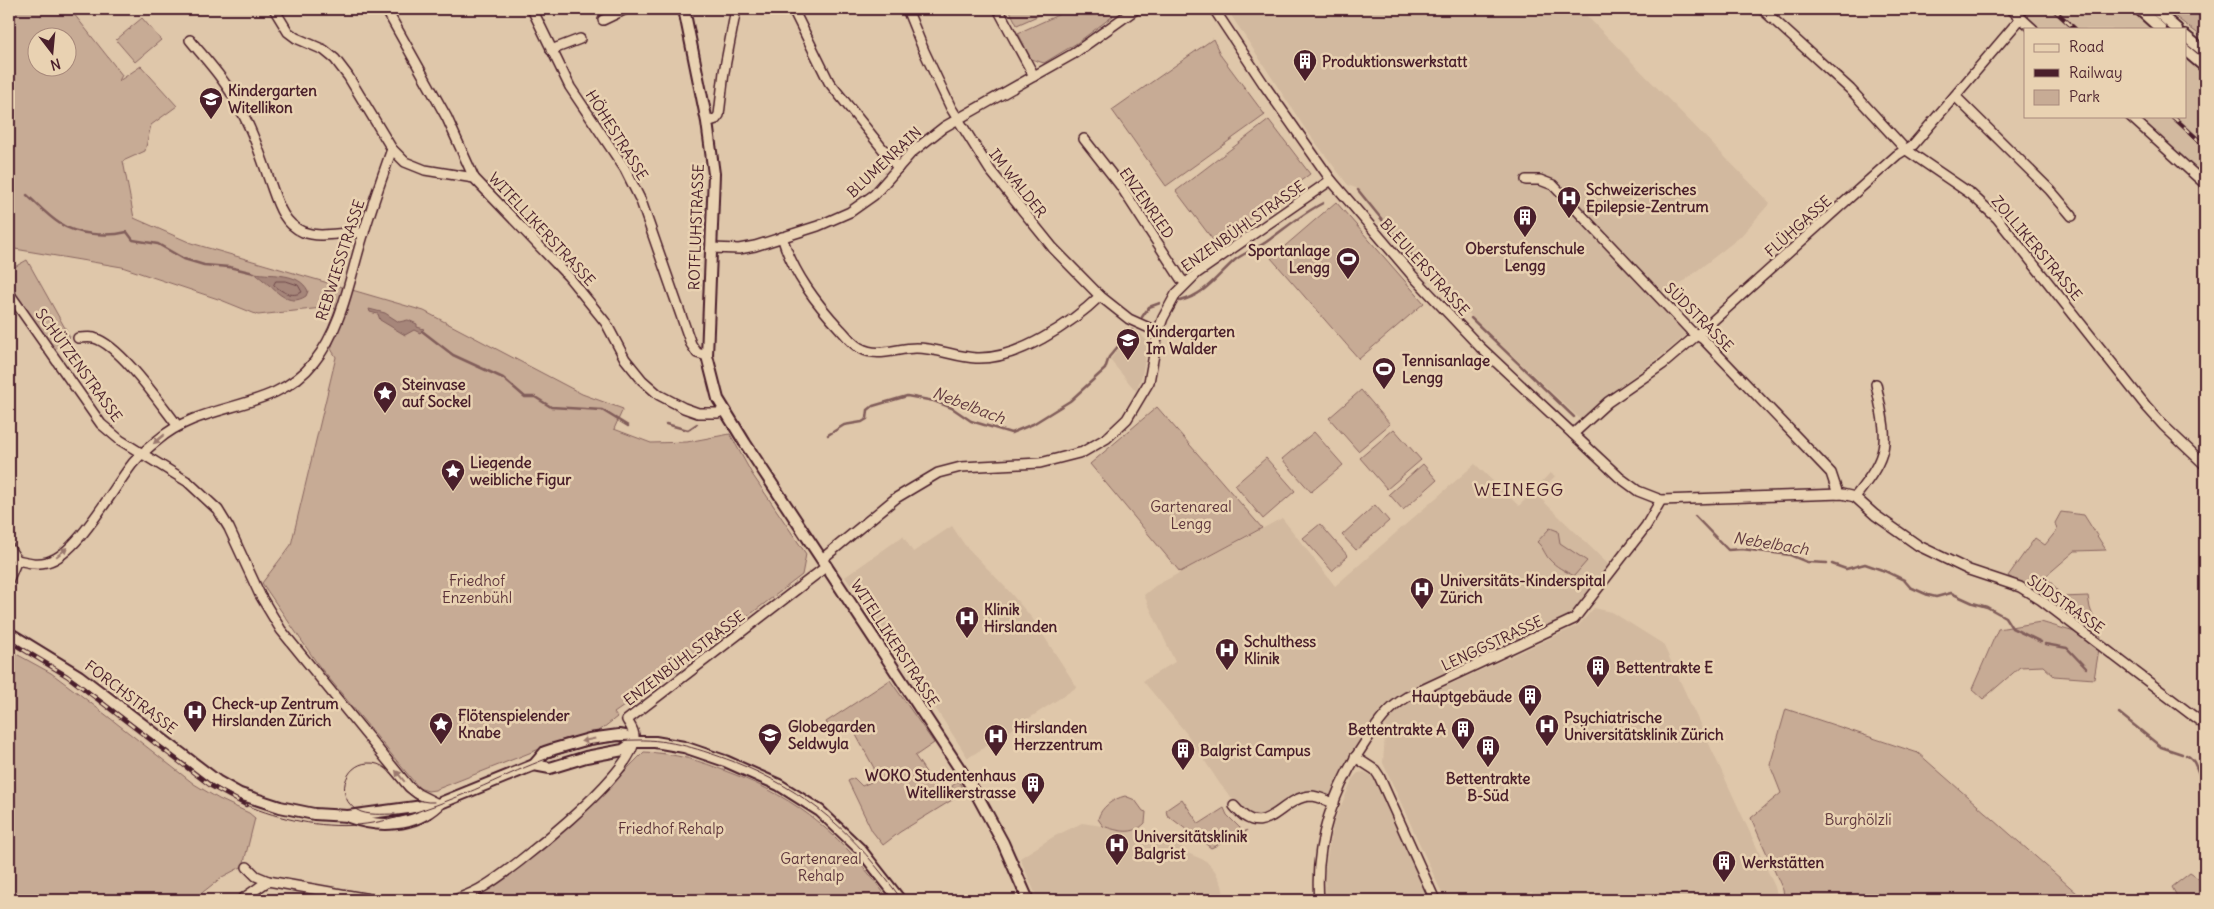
<svg xmlns="http://www.w3.org/2000/svg" width="2214" height="909" font-family="Delius,sans-serif">
  <rect width="100%" height="100%" fill="#dfc7aa"/>
  <filter id="ink" filterUnits="userSpaceOnUse"><feTurbulence type="fractalNoise" baseFrequency=".02" numOctaves="2"/><feDisplacementMap in="SourceGraphic" scale="10" xChannelSelector="R" yChannelSelector="G"/><feConvolveMatrix kernelMatrix="1 2 1 2 8 2 1 2 1" color-interpolation-filters="sRGB"/></filter>
  <g filter="url(#ink)">
    <g fill="#d2b99f">
      <path d="M1227,9H1580L1770,203L1740,237L1666,295L1652,281L1644,288L1686,335L1665,353L1605,397L1580,419L1472,317L1397,236L1358,189L1348,185L1306,130Z"/>
      <path d="M2018,9H2129L2151,29H2039Z"/>
      <path d="M2185,59L2205,77V179L2136,116H2185Z"/>
      <path d="M1132,330L1140,333L1148,343L1142,375L1136,391L1110,360Z"/>
      <path d="M1475,464L1519,506L1550,473L1555,476L1537,495L1611,567L1575,613L1566,619L1405,693L1384,706L1369,725L1329,799L1316,794L1260,817H1253L1243,812L1220,784L1187,734L1143,681L1175,662L1144,595L1155,586L1282,518L1335,586Z"/>
      <path d="M952,526L964,544L1007,589L1032,618L1077,687L968,758L904,660L845,577L903,536L913,552Z"/>
      <path d="M1594,608L1612,612L1663,644L1775,887L1778,900H1554L1551,896L1531,892L1514,900H1445L1383,763L1386,721L1397,709L1579,625Z"/>
      <path d="M1364,772L1372,776L1375,782L1429,900H1326L1325,870L1333,824L1353,778L1358,773Z"/>
      <path d="M1082,823L1180,838L1183,851L1206,861L1215,871L1222,885L1225,900H1038L1020,858L1053,837Z"/>
    </g>
    <g fill="#c7ab95" stroke="#886560" fill-rule="evenodd">
      <path d="M9,9H70L122,75L119,81L141,66L177,106L151,125L145,151L123,161L134,218L191,243L424,311L582,394L623,409L614,429L651,443L687,442L730,434L752,474L806,554L802,575L631,705L627,704L614,713L617,717L598,732L565,739L435,790L428,791L419,788L319,666L262,583L291,545L336,357L331,349L343,313L331,307L258,315L221,300L122,267L9,248ZM38,38H68V68H38Z"/>
      <path d="M1009,9H1053L1017,25Z"/>
      <path d="M1071,9H1107L1113,16L1077,43L1044,63L1031,59L1018,33Z"/>
      <path d="M2165,9H2205V39Z"/>
      <path d="M142,18L161,40L135,62L116,40L129,29L130,30V28Z"/>
      <path d="M1213,39L1221,56L1265,115L1166,186L1112,110Z"/>
      <path d="M1269,120L1310,174L1216,244L1176,191Z"/>
      <path d="M1336,202L1424,303L1359,359L1271,258Z"/>
      <path d="M27,260L70,337L51,352L9,293V270Z"/>
      <path d="M1361,390L1390,424L1358,451L1329,418Z"/>
      <path d="M1157,407L1262,528L1180,572L1090,464Z"/>
      <path d="M1394,429L1421,460L1387,489L1360,458Z"/>
      <path d="M1314,432L1343,465L1311,492L1282,459Z"/>
      <path d="M1266,458L1295,491L1263,519L1235,485Z"/>
      <path d="M1423,464L1437,480L1403,510L1389,494Z"/>
      <path d="M1375,505L1389,521L1356,550L1342,535Z"/>
      <path d="M2061,512L2084,515L2106,550L2075,551L2046,576L2062,597L2088,596L2090,608L2101,637L2094,679L2054,676L2043,666L2020,667L1983,699L1972,689L1998,629L2041,622L2098,639L2044,596L2008,576L2035,538L2045,545L2057,530L2055,523Z"/>
      <path d="M1320,524L1348,556L1332,571L1303,538Z"/>
      <path d="M1550,528L1558,531L1560,543L1587,561L1574,576C1565,571 1556,567 1549,559C1544,553 1543,547 1537,542Z"/>
      <path d="M9,650L51,673L78,693L194,784L219,799L249,813L255,818L243,866L222,877L193,900H9Z"/>
      <path d="M890,680L934,743L915,756L942,796L953,789L952,786L956,783L955,776L965,792L900,832L883,845L872,831L848,781L854,778L862,786L873,781L874,768L850,724L833,734L826,722Z"/>
      <path d="M1786,709L1918,753L2078,894L2072,900H1785L1783,890L1751,818L1781,793L1770,765Z"/>
      <path d="M644,752C674,753 701,761 728,772C801,799 844,838 889,900H474L596,800Z"/>
      <path d="M1125,796L1135,800L1143,811L1146,812L1145,823C1133,836 1118,831 1103,826L1098,819C1101,807 1113,799 1125,796Z"/>
      <path d="M1182,799L1199,824L1224,808L1227,815L1244,832L1247,830L1246,832L1211,848L1167,815L1166,810Z"/>
      <path d="M2190,873L2205,883V900H2179L2172,887Z"/>
    </g>
    <g fill="#a6867a" stroke="#815d5a">
      <path d="M255,273C272,276 299,272 308,291L306,296C288,308 276,290 263,280C260,277 257,276 255,273Z"/>
      <path d="M369,309L385,313L399,322L408,320L417,324V327L424,329L420,333L414,330L405,335L380,320L378,314L370,312Z"/>
    </g>
    <g fill="none" stroke-linecap="round" stroke-linejoin="round">
      <path stroke="#6f484b" stroke-width="1" d="M276,281H286L298,285L302,292C292,298 282,292 274,285Z"/>
      <g stroke="#815d5a" stroke-width="2.5">
        <path d="M1358,190L1396,237"/>
        <path d="M27,195C37,204 48,216 59,223C76,235 108,237 127,232L133,240L158,244L184,259L204,265L229,267L254,273"/>
        <path d="M1405,247L1464,311"/>
        <path d="M1180,301C1205,295 1217,276 1235,260C1245,252 1259,248 1269,240C1287,227 1303,213 1323,203"/>
        <path d="M1142,317L1149,307L1160,303"/>
        <path d="M1471,318L1574,417"/>
        <path d="M422,331L453,355L503,378L525,397H535L551,407L602,410L628,426"/>
        <path d="M666,424L688,430L697,424"/>
        <path d="M828,435L844,425L862,422L867,419L868,410L873,406L907,396L934,401L952,408L971,421L1011,433L1033,424L1070,401L1105,369L1109,357L1132,330"/>
        <path d="M1695,516L1728,550L1742,549L1790,555L1807,562L1827,563"/>
        <path d="M1832,564L1846,569L1865,564L1885,571L1904,580L1910,587L1928,595L1936,597L1951,593L1973,603L1987,607L2005,617L2012,628L2041,642"/>
        <path d="M2045,644L2067,648L2086,668"/>
        <path d="M2119,713L2161,747L2182,754"/>
        <path d="M2186,755C2198,760 2196,775 2205,783"/>
      </g>
      <g stroke="#4a1f2b" stroke-width="12">
        <g id="minor">
          <path d="M274,9L288,32L296,38L324,50L335,59L348,76L392,149L405,162L425,170L474,178L568,276L606,323L625,359L642,380L659,395L684,408L698,413H718L724,410"/>
          <path d="M386,9L447,118L474,178"/>
          <path d="M532,9L570,87L625,169L641,201L691,344L697,353L707,356"/>
          <path d="M793,9L829,82L898,168"/>
          <path d="M907,9L924,51L951,108L990,170L1053,248L1100,296L1129,319L1158,332"/>
          <path d="M998,9L1034,76"/>
          <path d="M1214,9L1265,86L1331,180L1412,275L1480,347L1619,477L1638,491L1661,500L1842,494L1855,497L1875,515L1919,546L1969,570L2020,587L2041,600L2205,725"/>
          <path d="M1762,9L1850,89L1905,149L1971,194L1997,218L2146,406L2164,426L2205,465"/>
          <path d="M2011,9L2033,29"/>
          <path d="M603,20L626,9"/>
          <path d="M190,40C207,61 226,81 238,105C252,129 261,156 270,182C277,201 282,223 303,232C323,239 343,231 364,233"/>
          <path d="M551,50L580,39"/>
          <path d="M1955,96L2050,190L2072,216"/>
          <path d="M2130,116L2205,184"/>
          <path d="M707,122L716,119L719,115L724,72L736,9"/>
          <path d="M1084,139L1120,185L1181,279L1186,283"/>
          <path d="M1526,180H1540L1553,185L1691,331L1703,339L1831,473L1838,494"/>
          <path d="M782,237C793,273 816,303 841,330C847,336 852,344 860,348C878,358 897,348 916,348C937,348 956,357 976,358C1017,360 1071,324 1100,296"/>
          <path d="M711,248L739,249L755,246L818,226L850,212L874,195L911,153L944,127L1073,54L1136,9"/>
          <path d="M9,293L101,424L120,440L188,482L218,510L229,528L260,595L281,630L409,787L418,794L438,804"/>
          <path d="M78,338C83,338 89,337 94,338C120,345 160,403 177,425"/>
          <path d="M1573,434L1608,402L1663,364L1697,335L1897,155L1913,145L2021,18"/>
          <path d="M1855,497C1893,450 1887,441 1876,384"/>
          <path d="M9,548L17,560C27,562 36,565 47,562C77,555 113,488 133,463C140,455 149,447 158,440C204,400 274,413 314,362C341,329 349,282 361,242C370,211 381,180 392,149"/>
          <path d="M822,559L896,498L938,473L961,467L1040,463L1083,452L1107,438L1127,419L1149,382L1158,332L1163,318L1176,294L1197,273L1331,180"/>
          <path d="M9,579L17,560"/>
          <path d="M1355,757L1375,770L1379,776L1435,900"/>
          <path d="M1234,806C1265,844 1280,797 1311,796C1319,796 1327,801 1334,803"/>
          <path d="M247,867L256,876L268,881L375,900"/>
          <path d="M241,900L268,881"/>
          <path d="M455,900C464,896 474,893 483,887C514,869 631,775 634,741C635,732 631,727 627,720L827,566"/>
          <path d="M1319,900C1314,843 1334,788 1366,741C1378,723 1388,708 1407,697L1574,619L1646,526L1661,500"/>
        </g>
      </g>
      <g stroke="#4a1f2b" stroke-width="14">
        <g id="major">
          <path d="M684,9L707,122L714,174L707,356L718,399L745,443L977,795L1003,843L1028,900"/>
          <path d="M2139,9L2161,29"/>
          <path d="M2154,9L2177,29"/>
          <path d="M2185,36L2205,52"/>
          <path d="M2185,50L2205,67"/>
          <path d="M9,633L79,676L217,781L240,794L280,807L314,814L348,816L438,804L534,765L545,752L554,749L589,739L619,735L625,736L634,742H655L684,747L725,761L779,785L820,811L860,849L900,900"/>
          <path d="M534,765L550,768L586,757L623,750L634,742"/>
          <path d="M349,817C378,828 414,827 438,805"/>
        </g>
      </g>
      <use href="#minor" stroke="#e9d2b2" stroke-width="9"/>
      <use href="#major" stroke="#e9d2b2" stroke-width="10"/>
      <g stroke="#4a1f2b" stroke-width="1">
        <path d="M246,805C280,819 320,828 357,825C405,821 466,794 510,774C550,756 593,740 637,740C670,739 702,750 732,761C811,792 853,833 902,900"/>
        <path d="M395,814C383,814 367,816 357,810C335,798 344,764 368,763C398,761 399,805 434,802"/>
      </g>
      <g stroke="#4a1f2b" stroke-width="4.5">
        <g id="rail">
          <path d="M2053,9L2075,29"/>
          <path d="M2172,116L2205,146"/>
          <path d="M9,641L67,676L211,786L246,805"/>
        </g>
      </g>
      <use href="#rail" stroke="#e9d2b2" stroke-width="2.5" stroke-dasharray="8" stroke-linecap="butt"/>
    </g>
    <defs><path id="oneway-solid" d="M-6-.8H1V-3.2L6.5 0L1 3.2V.8H-6Z" transform="scale(1.25)"/></defs>
    <g fill="#9a786e">
      <use href="#oneway-solid" transform="translate(159 439) rotate(140)"/>
      <use href="#oneway-solid" transform="translate(62 552) rotate(-39)"/>
      <use href="#oneway-solid" transform="translate(588 740) rotate(168)"/>
      <use href="#oneway-solid" transform="translate(400 776) rotate(-129)"/>
    </g>
  </g>
  <defs>
    <g id="building-pin" transform="scale(1.25)"><path d="M0 17L-7.5 6A9.5 9.5 0 1 1 7.5 6Z" fill="#4a1f2b" stroke="#e9d2b2"/><path d="M-4-6H4V6H1V3H-1V6H-4ZM-2.5-4.3h1.7v1.8h-1.7ZM.8-4.3h1.7v1.8H.8ZM-2.5-1h1.7V.8h-1.7ZM.8-1h1.7V.8H.8Z" fill="#fff"/></g>
    <g id="school-pin" transform="scale(1.25)"><path d="M0 17L-7.5 6A9.5 9.5 0 1 1 7.5 6Z" fill="#4a1f2b" stroke="#e9d2b2"/><path d="M0-5L7-2L0 1L-7-2ZM-4 1L0 2.5L4 1V4Q0 6-4 4Z" fill="#fff"/></g>
    <g id="hospital-pin" transform="scale(1.25)"><path d="M0 17L-7.5 6A9.5 9.5 0 1 1 7.5 6Z" fill="#4a1f2b" stroke="#e9d2b2"/><path d="M-5-5h3v3.5h4V-5h3V5h-3V1.5h-4V5h-3Z" fill="#fff"/></g>
    <g id="stadium-pin" transform="scale(1.25)"><path d="M0 17L-7.5 6A9.5 9.5 0 1 1 7.5 6Z" fill="#4a1f2b" stroke="#e9d2b2"/><path d="M0-5a6.5 5 0 1 0 0 10a6.5 5 0 1 0 0-10ZM-3.5-1.8h7v3.6h-7Z" fill="#fff"/></g>
    <g id="sight-pin" transform="scale(1.25)"><path d="M0 17L-7.5 6A9.5 9.5 0 1 1 7.5 6Z" fill="#4a1f2b" stroke="#e9d2b2"/><path d="M0-6L1.8-2.2L6-1.7L2.9 1.2L3.7 5.4L0 3.3L-3.7 5.4L-2.9 1.2L-6-1.7L-1.8-2.2Z" fill="#fff"/></g>
  </defs>
  <g fill-rule="evenodd">
    <use href="#building-pin" x="1305" y="61"/>
    <use href="#school-pin" x="211" y="99"/>
    <use href="#hospital-pin" x="1569" y="198"/>
    <use href="#building-pin" x="1525" y="217"/>
    <use href="#stadium-pin" x="1348" y="259"/>
    <use href="#school-pin" x="1128" y="340"/>
    <use href="#stadium-pin" x="1384" y="369"/>
    <use href="#sight-pin" x="385" y="393"/>
    <use href="#sight-pin" x="453" y="471"/>
    <use href="#hospital-pin" x="1422" y="589"/>
    <use href="#hospital-pin" x="967" y="618"/>
    <use href="#hospital-pin" x="1227" y="650"/>
    <use href="#building-pin" x="1598" y="667"/>
    <use href="#building-pin" x="1530" y="696"/>
    <use href="#hospital-pin" x="195" y="712"/>
    <use href="#sight-pin" x="441" y="724"/>
    <use href="#hospital-pin" x="1547" y="726"/>
    <use href="#building-pin" x="1463" y="729"/>
    <use href="#school-pin" x="770" y="735"/>
    <use href="#hospital-pin" x="996" y="736"/>
    <use href="#building-pin" x="1488" y="747"/>
    <use href="#building-pin" x="1183" y="750"/>
    <use href="#building-pin" x="1033" y="784"/>
    <use href="#hospital-pin" x="1117" y="845"/>
    <use href="#building-pin" x="1724" y="862"/>
  </g>
  <g text-anchor="middle" dominant-baseline="central" stroke-width="5" stroke-linejoin="round" paint-order="stroke">
    <g font-size="15" font-weight="bold" fill="#4a1f2b" stroke="#e9d2b2" text-anchor="start">
      <text x="1322" y="61">Produktionswerkstatt</text>
      <text x="228" y="90">Kindergarten<tspan x="228" dy="17">Witellikon</tspan></text>
      <text x="1586" y="189">Schweizerisches<tspan x="1586" dy="17">Epilepsie-Zentrum</tspan></text>
      <text x="1525" y="248" text-anchor="middle">Oberstufenschule<tspan x="1525" dy="17">Lengg</tspan></text>
      <text x="1330" y="250" text-anchor="end">Sportanlage<tspan x="1330" dy="17">Lengg</tspan></text>
      <text x="1146" y="331">Kindergarten<tspan x="1146" dy="17">Im Walder</tspan></text>
      <text x="1402" y="360">Tennisanlage<tspan x="1402" dy="17">Lengg</tspan></text>
      <text x="402" y="384">Steinvase<tspan x="402" dy="17">auf Sockel</tspan></text>
      <text x="470" y="462">Liegende<tspan x="470" dy="17">weibliche Figur</tspan></text>
      <text x="1440" y="580">Universitäts-Kinderspital<tspan x="1440" dy="17">Zürich</tspan></text>
      <text x="984" y="609">Klinik<tspan x="984" dy="17">Hirslanden</tspan></text>
      <text x="1244" y="641">Schulthess<tspan x="1244" dy="17">Klinik</tspan></text>
      <text x="1616" y="667">Bettentrakte E</text>
      <text x="1512" y="696" text-anchor="end">Hauptgebäude</text>
      <text x="212" y="703">Check-up Zentrum<tspan x="212" dy="17">Hirslanden Zürich</tspan></text>
      <text x="458" y="715">Flötenspielender<tspan x="458" dy="17">Knabe</tspan></text>
      <text x="1564" y="717">Psychiatrische<tspan x="1564" dy="17">Universitätsklinik Zürich</tspan></text>
      <text x="788" y="726">Globegarden<tspan x="788" dy="17">Seldwyla</tspan></text>
      <text x="1014" y="727">Hirslanden<tspan x="1014" dy="17">Herzzentrum</tspan></text>
      <text x="1446" y="729" text-anchor="end">Bettentrakte A</text>
      <text x="1200" y="750">Balgrist Campus</text>
      <text x="1016" y="775" text-anchor="end">WOKO Studentenhaus<tspan x="1016" dy="17">Witellikerstrasse</tspan></text>
      <text x="1488" y="778" text-anchor="middle">Bettentrakte<tspan x="1488" dy="17">B-Süd</tspan></text>
      <text x="1134" y="836">Universitätsklinik<tspan x="1134" dy="17">Balgrist</tspan></text>
      <text x="1742" y="862">Werkstätten</text>
    </g>
    <g font-size="15" fill="#4a1f2b" stroke="#e9d2b2">
      <text transform="translate(617 135) rotate(58)">HÖHESTRASSE</text>
      <text transform="translate(884 162) rotate(-43)">BLUMENRAIN</text>
      <text transform="translate(1018 183) rotate(52)">IM WALDER</text>
      <text transform="translate(1147 203) rotate(55)">ENZENRIED</text>
      <text transform="translate(1243 226) rotate(-35)">ENZENBÜHLSTRASSE</text>
      <text transform="translate(1798 226) rotate(-42)">FLÜHGASSE</text>
      <text transform="translate(696 227) rotate(-88)">ROTFLUHSTRASSE</text>
      <text transform="translate(542 229) rotate(47)">WITELLIKERSTRASSE</text>
      <text transform="translate(2037 248) rotate(50)">ZOLLIKERSTRASSE</text>
      <text transform="translate(340 260) rotate(-72)">REBWIESSTRASSE</text>
      <text transform="translate(1425 267) rotate(48)">BLEULERSTRASSE</text>
      <text transform="translate(1699 317) rotate(45)">SÜDSTRASSE</text>
      <text transform="translate(79 365) rotate(54)">SCHÜTZENSTRASSE</text>
      <text transform="translate(2066 604) rotate(35)">SÜDSTRASSE</text>
      <text transform="translate(895 643) rotate(57)">WITELLIKERSTRASSE</text>
      <text transform="translate(1492 643) rotate(-25)">LENGGSTRASSE</text>
      <text transform="translate(684 658) rotate(-37)">ENZENBÜHLSTRASSE</text>
      <text transform="translate(131 697) rotate(37)">FORCHSTRASSE</text>
    </g>
    <g font-size="15" fill="#5d343b" stroke="#e9d2b2">
      <text x="1191" y="506">Gartenareal<tspan x="1191" dy="17">Lengg</tspan></text>
      <text x="477" y="580">Friedhof<tspan x="477" dy="17">Enzenbühl</tspan></text>
      <text x="1858" y="819">Burghölzli</text>
      <text x="671" y="828">Friedhof Rehalp</text>
      <text x="821" y="858">Gartenareal<tspan x="821" dy="17">Rehalp</tspan></text>
    </g>
    <g font-size="16" font-style="italic" fill="#61393f" stroke="#e9d2b2">
      <text transform="translate(969 405) rotate(21)">Nebelbach</text>
      <text transform="translate(1771 543) rotate(9)">Nebelbach</text>
    </g>
    <g font-size="18" letter-spacing="1" fill="#4a1f2b" stroke="#e9d2b2">
      <text x="1519" y="489">WEINEGG</text>
    </g>
  </g>
  <rect width="2214" height="909" fill="none" stroke="#e9d2b2" stroke-width="30"/>
  <rect x="15" y="15" width="2184" height="879" fill="none" stroke="#4a1f2b" stroke-width="2" filter="url(#ink)"/>
  <rect x="2024" y="28" width="162" height="90" fill="#e9d2b2" stroke="#a98a7c"/>
  <rect x="2034" y="44" width="25" height="8" fill="#e9d2b2" stroke="#a98a7c"/>
  <text x="2069" y="52" font-size="15" fill="#4a1f2b">Road</text>
  <rect x="2034" y="69" width="25" height="8" fill="#4a1f2b" stroke="#a98a7c"/>
  <text x="2069" y="78" font-size="15" fill="#4a1f2b">Railway</text>
  <rect x="2034" y="90" width="25" height="15" fill="#c7ab95" stroke="#a98a7c"/>
  <text x="2069" y="102" font-size="15" fill="#4a1f2b">Park</text>
  <g transform="translate(52 52) rotate(164)"><circle r="24" fill="#e9d2b2" stroke="#a98a7c"/>
  <path d="M0-4L9 19L0 12L-9 19Z" fill="#4a1f2b"/>
  <text y="-8" font-size="14" font-weight="bold" text-anchor="middle" fill="#4a1f2b">N</text>
  </g>
</svg>
